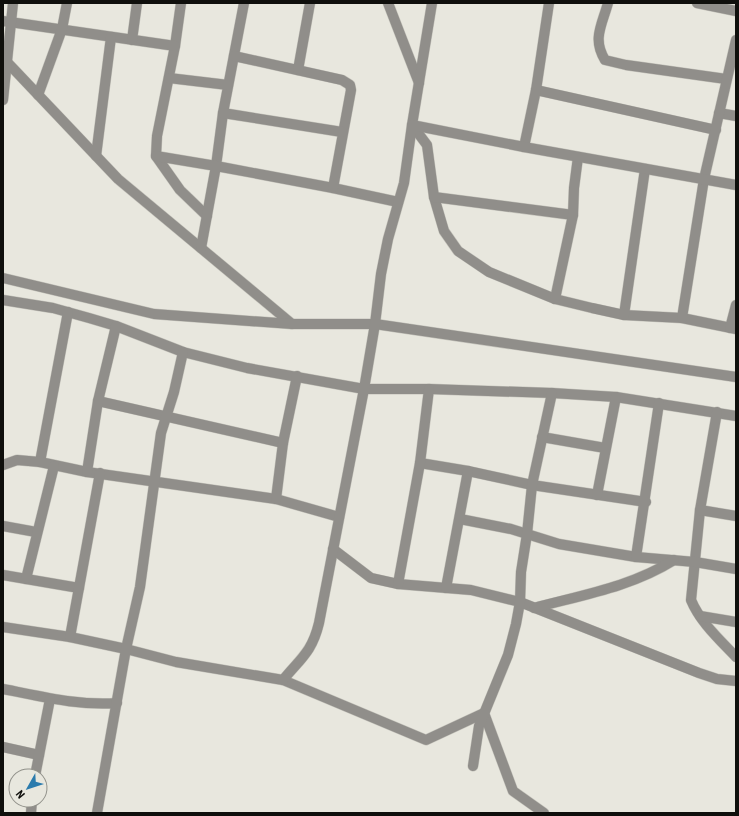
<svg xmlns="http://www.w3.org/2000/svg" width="739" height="816" font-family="'Roboto Condensed',sans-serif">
  <rect width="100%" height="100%" fill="#e8e7de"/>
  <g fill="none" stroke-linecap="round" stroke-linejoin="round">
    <g stroke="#c5c4bc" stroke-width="11">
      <g id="minor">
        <path d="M181,3L175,46L157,136L156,156L180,190L207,216"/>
        <path d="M244,3L223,113L216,166L333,188L398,202"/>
        <path d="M388,3L419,83"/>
        <path d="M432,3L412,125L427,145L434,197L444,231L458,251L489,272L555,299L592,308L624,315L682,318L736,329"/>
        <path d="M608,3C602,25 592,39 605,60L626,65L726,79"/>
        <path d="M697,3L736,11"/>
        <path d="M3,21L175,46"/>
        <path d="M132,40L137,3"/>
        <path d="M234,56L342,80L350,85L351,90L333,188"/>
        <path d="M6,61L118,179L292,324"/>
        <path d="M298,70L310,3"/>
        <path d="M169,78L228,85"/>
        <path d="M536,90L716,130"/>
        <path d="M38,95L62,29L67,3"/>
        <path d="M3,100L13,3"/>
        <path d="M223,113L342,132"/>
        <path d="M719,113L736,116"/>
        <path d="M524,147L536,90L549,3"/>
        <path d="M96,156L111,37"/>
        <path d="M156,156L216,166L201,248"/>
        <path d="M434,197L573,215"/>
        <path d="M3,278L154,314L292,324H375L736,377"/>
        <path d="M555,299L573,215L574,188L578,157"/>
        <path d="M3,300L53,308L89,318L116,326L183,352L247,368L364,389H429L552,393L616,397L736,416"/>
        <path d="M624,315L645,169"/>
        <path d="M682,318L704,179L736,40"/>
        <path d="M730,328L736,305"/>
        <path d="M98,401L283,443"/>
        <path d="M717,412L700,510L691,600C700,622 720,640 736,657"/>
        <path d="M542,437L605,448"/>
        <path d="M40,462L68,312"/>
        <path d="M420,463L468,471L532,485L646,502"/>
        <path d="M3,465L17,460L40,462L87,472L276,499L339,517"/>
        <path d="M87,472L98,401L116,326"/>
        <path d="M597,495L616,397"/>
        <path d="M276,499L283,443L297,376"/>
        <path d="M700,510L736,516"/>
        <path d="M460,519L511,529L559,544L636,557L695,562L736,569"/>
        <path d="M3,526L36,532"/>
        <path d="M333,549L371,578L398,584L471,590L520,602L699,673L717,679L736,681"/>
        <path d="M636,557L659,403"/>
        <path d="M3,575L79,588"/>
        <path d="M26,579L54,466"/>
        <path d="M398,584L420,463L429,389"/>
        <path d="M446,588L468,471"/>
        <path d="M534,608C582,595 631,587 674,560"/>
        <path d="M700,616L736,622"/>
        <path d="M3,627L70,637L126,649"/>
        <path d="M70,637L100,473"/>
        <path d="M126,649L176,662L283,680L426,740L484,713L513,791L544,813"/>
        <path d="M283,680C301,658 312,652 319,623L364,389L375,324L381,274L388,239L404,183L412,125L524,147L736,185"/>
        <path d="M3,689C40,696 78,706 117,703"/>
        <path d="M3,747L39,755"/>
        <path d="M473,766L479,726L508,655L516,624L520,602L521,572L527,534L532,485L552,393"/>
        <path d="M35,776L50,699"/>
        <path d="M31,813L32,800"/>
        <path d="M97,813L126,649L140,587L161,433L174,392L183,352"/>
      </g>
    </g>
    <use href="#minor" stroke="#908e8a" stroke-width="10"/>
  </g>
  <rect width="739" height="816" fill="none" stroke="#0f0f0c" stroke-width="8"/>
  <g transform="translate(28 788) rotate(231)"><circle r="19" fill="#e8e7de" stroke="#91918a"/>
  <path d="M0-3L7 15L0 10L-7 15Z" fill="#2b7bad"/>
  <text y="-6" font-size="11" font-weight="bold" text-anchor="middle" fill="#0f0f0c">N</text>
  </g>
</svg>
